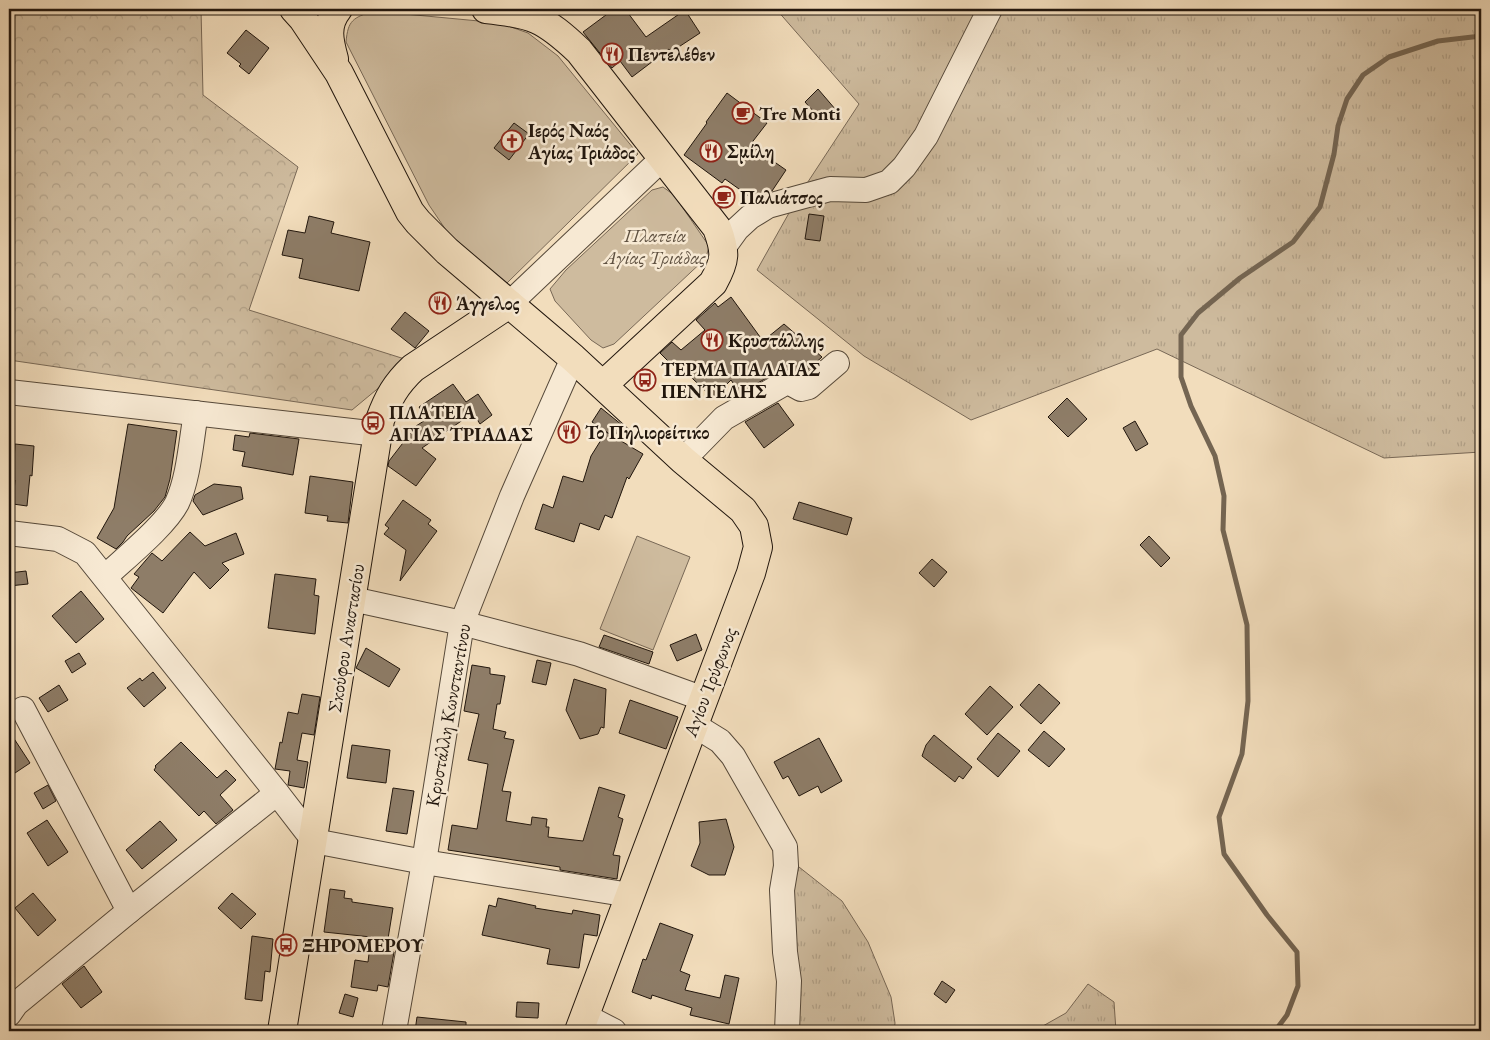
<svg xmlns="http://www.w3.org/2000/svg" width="1490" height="1040" font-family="'EB Garamond',serif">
  <defs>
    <pattern id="grass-tufts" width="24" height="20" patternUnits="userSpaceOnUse" patternTransform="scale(1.25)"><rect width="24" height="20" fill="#cebb9e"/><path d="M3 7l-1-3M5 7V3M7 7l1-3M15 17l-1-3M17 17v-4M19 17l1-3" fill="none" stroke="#b1a087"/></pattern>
    <pattern id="forest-crowns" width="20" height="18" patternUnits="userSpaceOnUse" patternTransform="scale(1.25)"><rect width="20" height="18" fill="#cebb9e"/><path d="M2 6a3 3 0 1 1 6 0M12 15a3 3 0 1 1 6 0" fill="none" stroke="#b1a087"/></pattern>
  </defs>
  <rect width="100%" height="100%" fill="#f2ddbc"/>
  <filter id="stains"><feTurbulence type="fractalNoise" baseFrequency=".004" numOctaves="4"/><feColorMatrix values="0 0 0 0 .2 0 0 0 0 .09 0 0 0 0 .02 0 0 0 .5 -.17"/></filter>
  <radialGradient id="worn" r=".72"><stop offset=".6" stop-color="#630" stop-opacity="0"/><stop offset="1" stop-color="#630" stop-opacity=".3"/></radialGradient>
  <g fill="url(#grass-tufts)" stroke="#786856">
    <path d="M776,9H1481V452L1384,458L1157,349L971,420L864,356L757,270L798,197L859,104Z"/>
    <path d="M799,867L842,901L868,942L891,997L895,1023L894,1031H798L790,896Z"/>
    <path d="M1088,984L1114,1002L1116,1031H1034L1066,1013Z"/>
  </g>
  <path fill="url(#forest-crowns)" stroke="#786856" d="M9,9H201L203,95L298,167L249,310L411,361L352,410L9,360Z"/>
  <g fill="#cebb9e" stroke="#786856">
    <path d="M373,11L500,23L528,33L558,56L638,154L506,284L450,236L429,205L346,42C348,20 353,18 373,11Z"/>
    <path d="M663,187L674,195L709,246L706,258L614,344L603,348L591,340L555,301L550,289L566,270L652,190Z"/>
    <path d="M637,536L690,557L653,650L600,629Z"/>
  </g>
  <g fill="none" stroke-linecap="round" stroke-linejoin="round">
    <path stroke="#746552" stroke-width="5" d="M1275,1031L1287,1015L1298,986L1297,952L1267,915L1224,854L1219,817L1242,754L1248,701L1247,625L1223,530L1224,496L1215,456L1191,406L1181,377V335L1198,313L1240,278L1293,242L1320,207L1334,154L1338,126L1347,99L1363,75L1389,57L1438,41L1481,36"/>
  </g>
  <g fill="#8e7d68" stroke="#21160d">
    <path d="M614,9H625L646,37L685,10L700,33L671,52L669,49L632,77L620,61L612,68L583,32Z"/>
    <path d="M246,30L269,48L249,74L239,66L241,64L227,53Z"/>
    <path d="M818,89L836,110L823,122L805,102Z"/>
    <path d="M727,93L767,123L750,145L786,170L772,191L753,199L725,179L722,183L684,155L707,123L706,122Z"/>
    <path d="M514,123L529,134L509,160L494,148Z"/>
    <path d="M809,214L824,216L820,241L805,239Z"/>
    <path d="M309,216L334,222L331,233L370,242L359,291L299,278L303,259L282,255L288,230L305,233Z"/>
    <path d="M731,297L763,341L784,324L822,357L803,374L790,369L779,371L740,393L731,380L713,398L674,361L671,364L660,353L672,342L681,350L705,330L696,320L715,303L718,307Z"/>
    <path d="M405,312L429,331L415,348L391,329Z"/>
    <path d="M453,384L466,402L478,394L492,415L480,424L473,413L422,448L436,459L416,486L388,466L389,461L416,426L427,419L419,407Z"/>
    <path d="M1067,398L1087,419L1068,437L1048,417Z"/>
    <path d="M778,403L794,425L764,448L745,422Z"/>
    <path d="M601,408L622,425L614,437L592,422Z"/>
    <path d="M1135,421L1148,444L1136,451L1123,428Z"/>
    <path d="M128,424L177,431L170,479L165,497L154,511L127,536L123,542L116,549L97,538L114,508Z"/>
    <path d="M606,432L643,454L629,479L627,477L612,518L605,515L599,530L580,523L574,542L535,529L543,504L553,508L563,476L583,482L591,456Z"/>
    <path d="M250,433L299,439L293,475L242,466L245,452L233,450L235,435L249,437Z"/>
    <path d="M15,444L34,446L32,476L30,475L27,506L13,504L15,480H13Z"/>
    <path d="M310,476L353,482L348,523L327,521L328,516L305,513Z"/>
    <path d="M214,484L241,487L243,499L203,515L193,501L195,495Z"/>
    <path d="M403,500L431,520L428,524L437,531L400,581L406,550L384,534L389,528L385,525Z"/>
    <path d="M799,502L852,518L847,535L793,519Z"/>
    <path d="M190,532L205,546L236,533L244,554L222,563L229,570L210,589L194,572L163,613L131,588L139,577L134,574L152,553L162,561Z"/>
    <path d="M1149,536L1170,558L1161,567L1140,545Z"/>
    <path d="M932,559L947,572L934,587L919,573Z"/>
    <path d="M26,571L28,584L9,586V573Z"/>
    <path d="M275,574L316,579L314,595L319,596L315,634L268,628Z"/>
    <path d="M81,591L104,619L76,643L52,616Z"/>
    <path d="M696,634L702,650L677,661L670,645Z"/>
    <path d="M604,635L653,652L649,664L599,647Z"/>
    <path d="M366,648L400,669L389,687L356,668Z"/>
    <path d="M79,653L86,664L72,673L65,661Z"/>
    <path d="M537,660L551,663L546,685L532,682Z"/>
    <path d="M472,665L490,668V674L505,676L500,704H497L493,729L506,732L504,738L514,740L502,791L511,792L506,821L531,825L532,817L547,819L546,827H549L548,837L583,841L599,787L625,795L618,817L623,819L613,855L620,856L617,879L560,870V867L448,850L452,825L477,829L488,764L468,760L479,714L464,711Z"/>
    <path d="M153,672L166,688L144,707L127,688L140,678L142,681Z"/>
    <path d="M574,679L606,689L604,728L601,727L598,734L580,739L566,710Z"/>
    <path d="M1039,684L1060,703L1041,724L1020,705Z"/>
    <path d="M59,685L68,700L48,712L39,698Z"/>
    <path d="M990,686L1013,707L987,735L965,714Z"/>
    <path d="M302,694L320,697L314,735L302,733L297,760L308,762L304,788L288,785L290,771L275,769L280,742L282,743L288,712L298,714Z"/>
    <path d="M630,700L678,717L666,749L619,733Z"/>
    <path d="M9,731L30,763L9,777Z"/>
    <path d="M1044,731L1065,749L1049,767L1028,750Z"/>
    <path d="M998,733L1020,751L998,777L977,759Z"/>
    <path d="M934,735L972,767L963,779L959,776L955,782L922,756L926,745Z"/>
    <path d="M819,738L842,781L821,793L818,786L799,796L788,776L783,779L774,762Z"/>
    <path d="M181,742L217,778L226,770L236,780L220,795L233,810L216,824L204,811L199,816L154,770L156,767L155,766Z"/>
    <path d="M352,745L390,750L386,783L347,778Z"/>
    <path d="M48,785L56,801L43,809L34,793Z"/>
    <path d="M393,788L414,791L407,834L386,831Z"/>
    <path d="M726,819L734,847L725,875H709L691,866L700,843L699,822Z"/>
    <path d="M47,820L68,852L48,866L27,833Z"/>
    <path d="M160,821L177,840L142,869L126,850Z"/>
    <path d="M330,889L345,891L344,898L352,899V902L393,908L386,951L394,952L388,987L378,985L377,991L351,987L355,960L368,962L371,937L324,932Z"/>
    <path d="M33,893L56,920L38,936L15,908Z"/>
    <path d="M232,893L256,914L241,929L218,908Z"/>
    <path d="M498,898L536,906L535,908L572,914L573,910L600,915L597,936L584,934L579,968L547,964L550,949L482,935L489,905L496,907Z"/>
    <path d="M660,923L693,935L680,971L690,975L685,990L720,998L725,975L739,978L729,1024L690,1015L692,1008L652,995L651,999L632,992L643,959L646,960Z"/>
    <path d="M252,936L273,939L270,972L265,971L262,1001L245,999Z"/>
    <path d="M84,966L102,992L81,1008L62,984Z"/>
    <path d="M942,981L955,990L946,1003L934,994Z"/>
    <path d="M345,994L358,998L353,1017L339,1013Z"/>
    <path d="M517,1002L539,1003L538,1018L516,1017Z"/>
    <path d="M417,1017L466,1022V1031H415Z"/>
  </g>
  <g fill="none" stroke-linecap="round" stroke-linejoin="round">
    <g stroke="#554839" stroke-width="26">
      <g id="minor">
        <path d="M724,247L737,229L750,217L768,206L830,189L866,190L889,182L904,167L926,136L990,9"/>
        <path d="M509,304L663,158"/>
        <path d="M9,392L378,434"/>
        <path d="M683,460L724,418L785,383H790L801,389L809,387L837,363"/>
        <path d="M9,533L58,539L85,553L277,793L314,841L424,862L630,895"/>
        <path d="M105,577C125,558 165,526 177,503C189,477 191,441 196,413"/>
        <path d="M352,599L462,623L579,654L704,699"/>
        <path d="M23,709L129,911"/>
        <path d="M694,725L720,741L733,756L785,847L786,866L782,890L785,952L789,981L787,1031"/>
        <path d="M9,1014L16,1004L129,911L277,793"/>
        <path d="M585,1016L614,1031"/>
        <path d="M394,1031L424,862L462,623L512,496L573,358"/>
      </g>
    </g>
    <g stroke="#21160d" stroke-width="30">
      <g id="major">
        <path d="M294,9L303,19L339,73L410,212L418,222L447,251L573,358L683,460L743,510L754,526L758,547L751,573L579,1031"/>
        <path d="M486,9C533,14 544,18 579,51L717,228C726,252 726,260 713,283L603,385"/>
        <path d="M334,59C329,41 325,25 338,9"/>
        <path d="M282,1031L380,420C388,398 396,384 413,368L509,304"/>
      </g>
    </g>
    <use href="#minor" stroke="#f7e9d3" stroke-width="24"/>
    <use href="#major" stroke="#f2ddbc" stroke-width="28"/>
  </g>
  <defs>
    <g id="restaurant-ring" transform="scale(1.125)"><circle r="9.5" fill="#f7e9d3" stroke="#8f2418" stroke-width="1.5"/><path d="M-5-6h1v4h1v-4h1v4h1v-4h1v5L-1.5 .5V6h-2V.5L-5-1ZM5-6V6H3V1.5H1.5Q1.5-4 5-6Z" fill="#8f2418"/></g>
    <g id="cafe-ring" transform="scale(1.125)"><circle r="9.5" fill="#f7e9d3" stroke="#8f2418" stroke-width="1.5"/><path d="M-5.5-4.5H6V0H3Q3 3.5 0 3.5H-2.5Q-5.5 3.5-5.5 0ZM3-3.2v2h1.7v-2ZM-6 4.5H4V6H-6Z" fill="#8f2418"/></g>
    <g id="church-ring" transform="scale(1.125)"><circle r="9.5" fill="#f7e9d3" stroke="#8f2418" stroke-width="1.5"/><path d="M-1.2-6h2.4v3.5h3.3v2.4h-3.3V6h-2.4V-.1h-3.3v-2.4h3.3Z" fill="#8f2418"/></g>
    <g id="bus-ring" transform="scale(1.125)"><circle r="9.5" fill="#f7e9d3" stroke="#8f2418" stroke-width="1.5"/><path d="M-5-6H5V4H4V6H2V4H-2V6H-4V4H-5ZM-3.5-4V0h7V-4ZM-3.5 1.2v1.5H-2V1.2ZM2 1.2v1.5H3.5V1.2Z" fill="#8f2418"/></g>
  </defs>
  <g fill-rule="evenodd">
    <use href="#restaurant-ring" x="612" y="54"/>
    <use href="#cafe-ring" x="743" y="113"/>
    <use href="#church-ring" x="512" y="141"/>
    <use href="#restaurant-ring" x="711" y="151"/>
    <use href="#cafe-ring" x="724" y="197"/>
    <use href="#restaurant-ring" x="440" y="303"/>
    <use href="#restaurant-ring" x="712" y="340"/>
    <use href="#bus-ring" x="645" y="380"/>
    <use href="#bus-ring" x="373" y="423"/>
    <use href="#restaurant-ring" x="569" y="432"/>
    <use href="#bus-ring" x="286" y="945"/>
  </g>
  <g text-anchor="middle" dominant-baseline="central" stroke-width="5" stroke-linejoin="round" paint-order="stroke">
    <g font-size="19" font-weight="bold" fill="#21160d" stroke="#f7e9d3" text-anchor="start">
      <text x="628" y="54">Πεντελέθεν</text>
      <text x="759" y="113">Tre Monti</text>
      <text x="528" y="130">Ιερός Ναός<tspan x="528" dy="22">Αγίας Τριάδος</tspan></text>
      <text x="727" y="151">Σμίλη</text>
      <text x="740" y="197">Παλιάτσος</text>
      <text x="456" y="303">Άγγελος</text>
      <text x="728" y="340">Κρυστάλλης</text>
      <text x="661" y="369">ΤΕΡΜΑ ΠΑΛΑΙΑΣ<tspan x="661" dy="22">ΠΕΝΤΕΛΗΣ</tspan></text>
      <text x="389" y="412">ΠΛΑΤΕΙΑ<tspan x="389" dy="22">ΑΓΙΑΣ ΤΡΙΑΔΑΣ</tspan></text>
      <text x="585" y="432">Το Πηλιορείτικο</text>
      <text x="302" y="945">ΞΗΡΟΜΕΡΟΥ</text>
    </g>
    <g font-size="19" font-style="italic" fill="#5e5040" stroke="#f7e9d3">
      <text x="655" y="235">Πλατεία<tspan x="655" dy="22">Αγίας Τριάδας</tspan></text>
    </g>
    <g font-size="19" fill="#21160d" stroke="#f7e9d3">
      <text transform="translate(346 638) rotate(-81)">Σκούφου Αναστασίου</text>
      <text transform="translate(710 682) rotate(-69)">Αγίου Τρύφωνος</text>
      <text transform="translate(448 715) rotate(-80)">Κρυστάλλη Κωνσταντίνου</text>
    </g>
  </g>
  <rect width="1490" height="1040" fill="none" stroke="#f2ddbc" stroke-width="30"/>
  <rect x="10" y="10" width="1470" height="1020" fill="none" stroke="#21160d" stroke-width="2.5"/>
  <rect x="15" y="15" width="1460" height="1010" fill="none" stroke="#21160d"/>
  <rect width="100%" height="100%" filter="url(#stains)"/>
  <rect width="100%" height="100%" fill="url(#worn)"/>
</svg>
